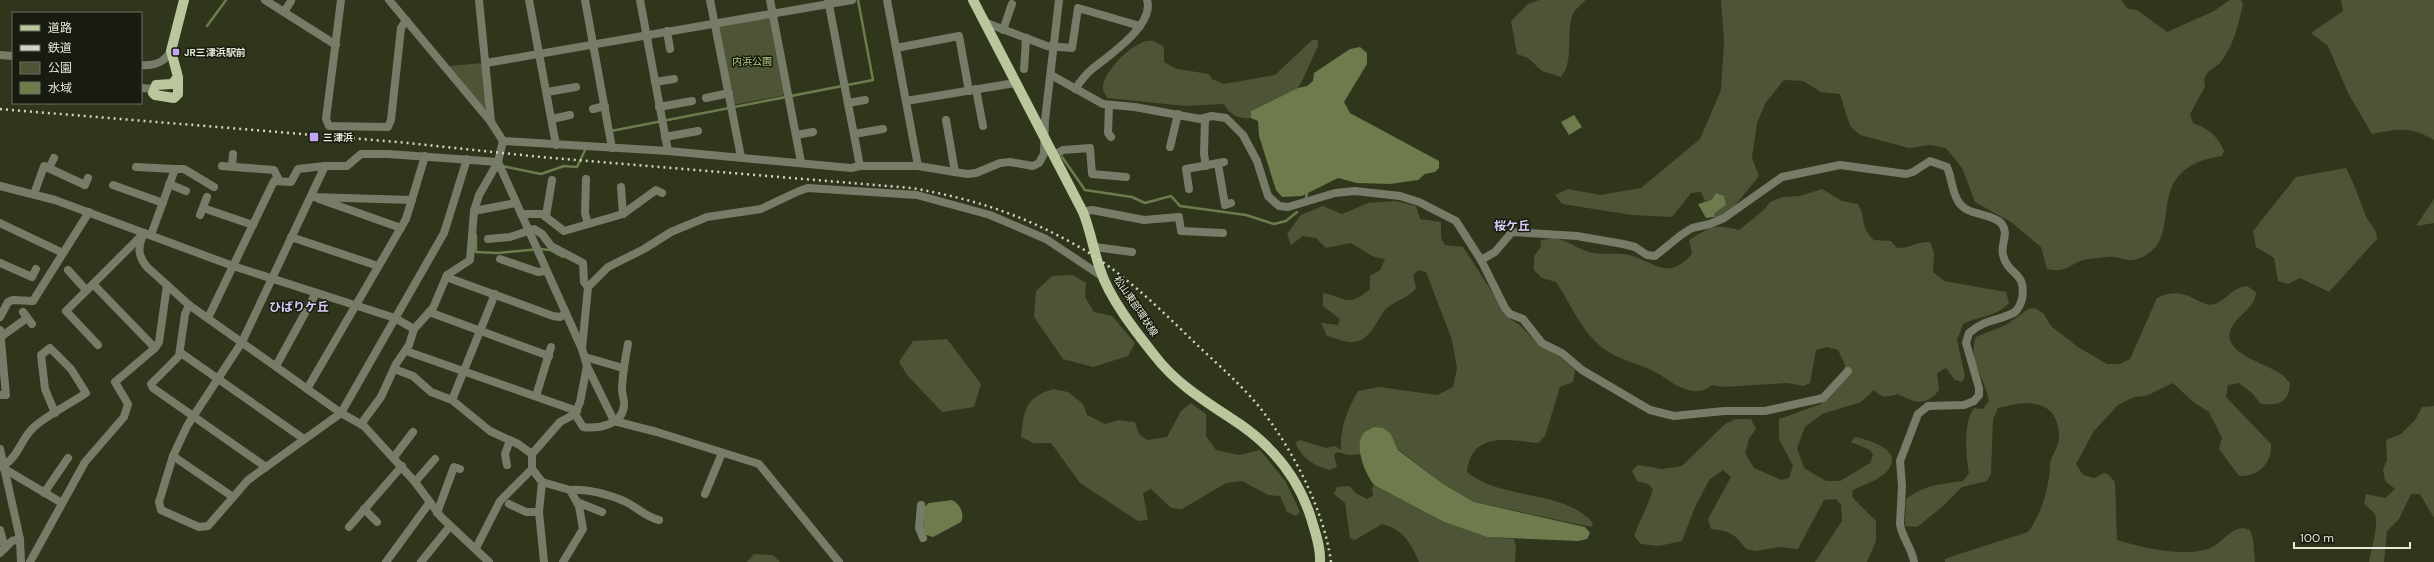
<svg xmlns="http://www.w3.org/2000/svg" width="2434" height="562" font-family="'DM Sans','Noto Sans JP',sans-serif">
  <rect width="100%" height="100%" fill="#2f361b"/>
  <g fill="#4d5536">
    <path d="M1539,0H1586C1582,4 1575,9 1573,14C1565,33 1575,60 1561,77L1542,71L1528,58L1517,54L1511,21L1528,4Z"/>
    <path d="M1721,0H2121L2128,9L2137,10L2167,32L2214,11L2230,0H2241L2243,4C2239,22 2234,44 2223,59C2215,71 2201,70 2205,87L2190,114L2193,123C2209,129 2217,135 2224,151L2222,156C2134,169 2192,241 2137,259C2128,262 2123,258 2114,257C2111,256 2094,259 2090,259C2072,260 2070,274 2047,269L2041,247L2011,222L1975,202L1962,168L1946,148L1930,145L1909,148L1860,135L1850,126L1840,94L1821,92L1803,81L1784,80L1766,102L1757,123L1752,158L1759,176L1733,208L1717,218L1714,217L1715,213L1726,205L1714,195L1711,200L1705,201L1701,192L1691,193L1672,217L1632,215L1562,204L1555,195L1568,189L1600,195L1641,188L1700,139L1721,90L1724,42Z"/>
    <path d="M2341,0H2434V140C2410,126 2398,129 2372,134L2348,93L2328,46L2311,33L2343,11Z"/>
    <path d="M770,17L785,95L733,105L718,27Z"/>
    <path d="M1312,40H1318V46L1301,83L1298,88L1251,111V118C1238,119 1230,115 1224,104L1186,106L1107,98C1106,95 1103,92 1103,89C1101,73 1136,37 1153,41C1156,42 1160,45 1164,47V62L1177,69L1209,74L1212,79L1224,84L1275,75Z"/>
    <path d="M483,63L486,106L483,109L449,66Z"/>
    <path d="M2346,168C2354,184 2359,197 2365,214C2369,224 2377,228 2377,239L2329,292L2300,278L2288,284L2278,281L2274,258L2256,247L2253,231L2296,177Z"/>
    <path d="M1822,189L1842,201L1858,204C1866,217 1860,228 1874,240L1891,241L1897,248C1911,248 1917,241 1930,242L1934,252L1933,272L1944,281L2006,292L2009,303C1997,317 1978,316 1963,324L1957,340L1965,376L1962,382L1955,380L1946,368L1937,373L1939,390C1926,407 1915,403 1898,394C1888,397 1882,399 1874,390L1861,402L1822,414L1805,427L1797,448L1804,468L1826,481H1840L1870,463L1873,455L1870,450L1851,442L1855,437C1868,440 1904,449 1888,470C1880,480 1865,484 1853,490L1852,497L1876,521V541L1867,562H1815L1842,521L1841,504L1836,499L1824,500L1798,549L1780,547L1756,551L1746,549C1735,534 1730,531 1711,529L1708,519L1731,477L1723,470L1710,479L1695,507L1682,541L1659,546L1641,544L1634,536C1640,520 1648,506 1653,489L1648,484L1637,481L1632,471L1638,465L1662,469L1682,466L1725,424L1736,419H1751L1756,429L1749,439L1745,453L1754,468L1781,480L1789,478L1793,466L1779,439V419L1821,404L1837,386L1844,375L1845,365L1838,350L1827,347L1816,350L1810,383L1803,386L1788,383L1723,387L1712,385C1707,389 1700,392 1693,391C1679,389 1669,380 1657,373C1639,363 1616,360 1599,345C1580,328 1570,303 1556,282L1542,278L1534,270V256L1541,247L1540,241C1561,234 1567,244 1586,251C1599,256 1615,252 1629,255C1656,262 1667,282 1692,254L1689,240C1712,226 1713,224 1739,230L1764,210L1770,202L1783,197L1800,196Z"/>
    <path d="M2434,199V223L2416,226Z"/>
    <path d="M1396,201L1416,206L1420,219L1441,222V238L1445,245L1463,247L1509,318L1521,326L1538,344L1560,357L1575,370L1573,382L1560,387L1545,436L1538,443C1507,440 1472,431 1467,472C1502,501 1564,489 1593,523L1591,527L1474,502L1443,484L1398,449L1391,434L1360,443L1361,454L1349,455L1337,452L1334,455L1337,467L1329,470C1313,465 1303,459 1295,443L1300,440L1326,448L1335,446L1341,450C1340,428 1347,410 1358,391L1379,387L1437,395L1453,387L1457,368L1452,340L1426,272L1419,270L1413,275L1416,288C1409,298 1395,300 1386,309C1377,319 1370,341 1354,342C1346,343 1335,338 1327,336L1321,323L1338,325L1340,319L1323,306V293C1347,298 1348,308 1370,289V276L1380,270L1385,259L1374,257L1351,243L1326,248L1316,238L1303,236L1291,245L1287,234L1301,215L1323,206L1342,214L1368,203Z"/>
    <path d="M1073,275L1086,283L1085,297L1094,312L1112,316L1135,343L1128,356L1093,367L1063,359L1034,317L1036,291L1052,276Z"/>
    <path d="M2247,286L2256,292C2255,310 2234,316 2230,332C2224,354 2268,364 2281,374C2284,376 2287,380 2290,383C2290,402 2278,406 2261,404L2252,393L2239,383L2228,385L2226,397L2271,444C2272,463 2259,477 2239,476L2219,449L2222,438L2209,412L2192,401L2173,383L2146,396L2134,397L2118,405L2094,431L2076,464L2083,475L2094,478L2104,473L2109,475L2115,482L2117,540C2144,548 2180,557 2208,549C2224,544 2232,522 2250,530L2253,539L2255,562H1945V559L1956,555L2028,532C2042,513 2049,488 2050,466C2050,457 2058,448 2059,439C2060,399 2028,399 1998,408L1993,420L1991,474L1987,481L1962,487L1942,507L1917,527L1905,526L1906,499C1924,485 1941,484 1963,481L1969,473C1966,456 1963,422 1974,408L1983,409L1989,401C1985,376 1967,364 1976,337L2006,325L2028,309L2035,308L2044,314L2051,326L2078,347L2107,364H2120L2130,359L2157,298C2188,283 2198,309 2215,304C2228,299 2231,288 2247,286Z"/>
    <path d="M947,339L981,384L974,407L942,412L908,376L899,362L913,341Z"/>
    <path d="M1053,389L1068,392L1083,404L1087,415L1105,424L1119,420L1135,422L1139,434L1147,440L1167,437L1181,411L1191,403L1206,414V436L1216,450L1239,455L1260,450L1286,482L1300,512L1296,516L1287,512L1280,496L1268,495L1242,481L1226,483L1182,509L1171,508L1151,489L1143,493L1148,520L1138,521L1080,483L1051,443H1033L1021,437C1024,410 1025,398 1053,389Z"/>
    <path d="M2434,406V518L2420,494H2411L2399,519L2387,531L2384,562H2369C2371,549 2379,526 2375,515C2373,511 2367,507 2364,503L2366,494L2385,498L2395,489L2385,481L2383,469L2387,460L2386,440L2401,434L2415,420L2422,407Z"/>
    <path d="M1374,485L1444,522L1487,537L1514,539L1516,548L1515,562H1419C1411,543 1403,529 1382,524L1355,540L1350,538L1345,503L1334,494L1337,487L1349,486L1357,494L1367,499L1373,496L1372,488Z"/>
    <path d="M754,554L773,555L780,562H747Z"/>
  </g>
  <g fill="#6e7b4c">
    <path d="M1360,47L1367,53V64L1344,102L1350,113L1439,161V168L1435,172L1425,174L1418,180L1390,184L1357,183L1338,178L1302,196L1282,197L1276,190L1259,136L1258,121L1251,118V111L1298,88L1307,86L1313,81L1314,73L1350,49Z"/>
    <path d="M1574,115L1582,127L1569,135L1561,122Z"/>
    <path d="M1716,193L1724,196L1726,205L1715,213L1714,217L1706,218L1698,204L1711,200Z"/>
    <path d="M1374,427L1383,428L1391,434L1398,450L1443,484L1474,502L1585,527L1590,533L1587,539L1578,541L1487,537L1444,522L1374,485C1365,474 1354,447 1363,434C1365,431 1371,429 1374,427Z"/>
    <path d="M952,500C960,504 965,514 961,522L933,537L923,534L924,507L929,503Z"/>
  </g>
  <g fill="none" stroke-linecap="round" stroke-linejoin="round">
    <g stroke="#6e7b4c" stroke-width="2.5">
      <path d="M207,26L226,0"/>
      <path d="M611,131L873,80L858,0"/>
      <path d="M1062,157L1085,190L1132,197L1145,203L1171,196L1180,206L1246,215L1274,224L1286,221L1297,212"/>
      <path d="M502,166L541,174L564,166L577,167L586,148"/>
      <path d="M1306,198L1307,193"/>
      <path d="M476,235V252L498,253L540,249L550,250L563,257"/>
    </g>
    <g stroke="#767c68" stroke-width="8">
      <path d="M265,0L336,45"/>
      <path d="M341,0L326,119L329,126L388,127L391,120L401,28L406,20"/>
      <path d="M479,0L491,122"/>
      <path d="M529,0L556,145"/>
      <path d="M585,0L612,148"/>
      <path d="M640,0L668,151"/>
      <path d="M710,0L741,157"/>
      <path d="M770,0L801,162"/>
      <path d="M828,0L860,166"/>
      <path d="M887,0L918,166"/>
      <path d="M284,12L291,1"/>
      <path d="M984,22L1047,46L1072,48L1078,8L1140,26"/>
      <path d="M1003,30L1012,4"/>
      <path d="M667,31L670,49"/>
      <path d="M896,48L959,36L969,91"/>
      <path d="M0,55L13,56"/>
      <path d="M486,63L852,0"/>
      <path d="M141,65C154,66 164,63 171,51"/>
      <path d="M1024,69L1026,38"/>
      <path d="M1051,75L1103,104L1135,107L1200,119L1212,116L1226,118L1243,135L1257,161L1268,196L1279,206L1288,207L1335,193L1355,191L1400,196L1419,202L1456,221L1481,260L1505,308L1510,314L1523,319L1542,343L1562,353L1582,370L1650,410L1674,416L1724,411H1765L1823,398L1848,371"/>
      <path d="M655,82L674,79"/>
      <path d="M141,88L153,89"/>
      <path d="M976,89L983,126"/>
      <path d="M1075,89C1080,82 1085,75 1091,70C1108,56 1155,25 1147,0"/>
      <path d="M547,92L576,87"/>
      <path d="M706,98L729,93"/>
      <path d="M906,101L1015,83"/>
      <path d="M848,103L865,100"/>
      <path d="M1109,105L1108,133L1111,137"/>
      <path d="M659,107L692,101"/>
      <path d="M593,109L605,106"/>
      <path d="M552,119L570,115"/>
      <path d="M1205,119L1204,154L1206,166"/>
      <path d="M946,120L955,172"/>
      <path d="M854,134L883,129"/>
      <path d="M796,135L813,132"/>
      <path d="M665,137L698,131"/>
      <path d="M503,141L668,151L851,168L860,166H918L967,174L976,173L1000,163L1010,162L1033,166L1039,163L1044,154L1045,120L1059,0"/>
      <path d="M1170,147L1178,114"/>
      <path d="M1053,156L1063,150L1090,148L1092,174L1126,177"/>
      <path d="M467,159L444,233L341,413L248,480L208,526L199,527L161,510L159,502L173,456L187,426L242,342L325,166H347L361,154H388L498,162"/>
      <path d="M498,162L582,349L587,366L614,421L657,432L759,464L839,562"/>
      <path d="M1218,164L1225,205L1231,203"/>
      <path d="M222,166L274,170L279,180"/>
      <path d="M232,166L233,154"/>
      <path d="M136,167L175,169"/>
      <path d="M49,168L54,158"/>
      <path d="M586,179L585,213L588,224"/>
      <path d="M169,184L186,191"/>
      <path d="M113,185L163,203"/>
      <path d="M0,186L55,200L233,266L395,318L414,329"/>
      <path d="M621,187L623,214"/>
      <path d="M1189,189L1186,169L1224,162"/>
      <path d="M34,194L44,166L85,185L88,178"/>
      <path d="M311,197L412,200"/>
      <path d="M319,199L401,228"/>
      <path d="M203,208L253,225"/>
      <path d="M474,211L516,203"/>
      <path d="M1083,212L1092,210L1144,220L1179,217L1181,231L1223,233"/>
      <path d="M521,214H542L564,231L623,214L656,190L662,193"/>
      <path d="M200,215L207,197"/>
      <path d="M546,216L552,180"/>
      <path d="M0,223L63,253"/>
      <path d="M144,233C138,246 137,255 147,267L189,305L341,413L364,426L415,482L441,517L489,562"/>
      <path d="M151,235L175,169H184L214,187"/>
      <path d="M291,237L378,266"/>
      <path d="M488,239L510,237L534,229L542,234L551,246L583,263L584,282L588,287"/>
      <path d="M1095,247L1132,252"/>
      <path d="M500,259L538,272L546,271"/>
      <path d="M1481,260L1495,252L1512,232L1577,236L1623,244L1635,247L1647,255L1655,256L1681,235L1692,228L1710,224L1724,218L1782,177L1840,165L1906,174L1913,172L1930,161L1947,167C1952,178 1952,195 1960,204C1970,216 1991,213 2001,223C2010,234 2000,244 2003,255C2008,276 2027,271 2022,299C2021,303 2018,309 2015,312C2000,321 1986,318 1969,333L1966,343L1979,388V395L1974,401L1964,405L1928,406L1918,414L1900,461L1902,486L1900,524C1902,538 1912,548 1914,562"/>
      <path d="M0,263L32,277L36,269"/>
      <path d="M68,270L86,290"/>
      <path d="M446,277L553,316L560,317L565,314"/>
      <path d="M93,284L155,348"/>
      <path d="M189,305L185,314L179,356L151,384L153,388L266,467"/>
      <path d="M23,312L32,324"/>
      <path d="M429,312L549,356"/>
      <path d="M0,317L8,302L13,300L33,301L89,212"/>
      <path d="M208,318L274,181L291,182L298,169L325,166"/>
      <path d="M0,330L6,395H0"/>
      <path d="M2,336L27,318"/>
      <path d="M98,345L66,311L142,235"/>
      <path d="M582,349L588,287L608,267L644,249L671,232L707,217L761,209L799,191L808,188L917,195L990,215L1046,239L1103,277"/>
      <path d="M406,351L577,411"/>
      <path d="M181,353L304,439"/>
      <path d="M585,357L623,368"/>
      <path d="M276,366L316,293"/>
      <path d="M394,369L413,376L431,392L452,400L490,431L518,444L532,454"/>
      <path d="M307,389L406,219L425,156"/>
      <path d="M536,396L551,347"/>
      <path d="M452,400L495,294"/>
      <path d="M575,414L583,427C598,429 623,425 624,405C625,399 621,394 622,387C623,372 625,359 628,344"/>
      <path d="M361,424L381,397L396,364L409,345L414,329L433,308L447,275L470,260L474,211L479,195L498,162L503,141L491,122L389,0"/>
      <path d="M0,449L20,539L21,562"/>
      <path d="M173,456L233,497"/>
      <path d="M394,457L413,432"/>
      <path d="M4,465C17,458 21,440 32,429C43,417 72,403 86,393L71,369L50,348L41,355L45,389L55,413"/>
      <path d="M507,465L505,454L510,440"/>
      <path d="M3,468L62,503"/>
      <path d="M415,482L435,459"/>
      <path d="M542,482L570,490L579,506L583,529L563,562"/>
      <path d="M570,490C586,488 611,495 626,502C638,508 646,517 659,520"/>
      <path d="M44,493L68,458"/>
      <path d="M705,494L722,453"/>
      <path d="M577,502L602,512"/>
      <path d="M509,504L526,512H539"/>
      <path d="M921,505L919,528L923,538"/>
      <path d="M364,509L377,522"/>
      <path d="M437,513L454,467L460,469"/>
      <path d="M349,527L402,466"/>
      <path d="M0,530L5,548"/>
      <path d="M476,548L500,501L532,469"/>
      <path d="M0,553L12,541L20,539"/>
      <path d="M30,562L85,462L124,417L128,404L115,382L155,348L159,342L167,285"/>
      <path d="M386,562L430,502"/>
      <path d="M421,562L450,526"/>
      <path d="M544,562L539,512L542,482L532,469V454L560,422L575,414L580,402L587,366"/>
    </g>
    <g stroke="#bac69c" stroke-width="10">
      <path d="M973,0L1083,212C1091,232 1093,249 1100,269C1109,298 1136,332 1155,356C1178,386 1210,404 1241,425C1274,448 1299,480 1311,518C1315,532 1321,547 1320,562"/>
      <path d="M178,77L172,84L156,85L153,93L155,95L174,98L178,94V77L171,51L184,0"/>
    </g>
    <path stroke="#d1d6c4" stroke-width="2.5" stroke-dasharray="2 4" stroke-linecap="butt" d="M0,109L398,142L541,157L912,188C973,199 1018,213 1074,244C1119,269 1156,305 1193,341C1216,363 1241,384 1261,409C1293,450 1324,510 1331,562"/>
  </g>
  <g fill="#c3a7f2" stroke="#181c10" stroke-width="1.5">
    <rect x="172" y="48" width="8" height="8" rx="2"/>
    <rect x="309" y="132" width="10" height="10" rx="2"/>
  </g>
  <g text-anchor="middle" dominant-baseline="central" stroke-width="3" stroke-linejoin="round" paint-order="stroke">
    <g font-size="10" font-weight="bold" fill="#e5ead9" stroke="#181c10" text-anchor="start">
      <text x="184" y="52">JR三津浜駅前</text>
      <text x="323" y="137">三津浜</text>
    </g>
    <g font-size="10" fill="#b8cc82" stroke="#181c10">
      <text x="752" y="61">内浜公園</text>
    </g>
    <g font-size="10" fill="#e5ead9" stroke="#181c10">
      <text transform="translate(1136 306) rotate(56)">松山東部環状線</text>
    </g>
    <g font-size="12" font-weight="bold" fill="#dacbf5" stroke="#181c10">
      <text x="1512" y="226">桜ケ丘</text>
      <text x="299" y="307">ひばりケ丘</text>
    </g>
  </g>
  <rect x="12" y="12" width="130" height="92" fill="#181c10" stroke="#6a6e60"/>
  <rect x="20" y="25" width="20" height="6" fill="#bac69c" stroke="#6a6e60"/>
  <text x="48" y="32" font-size="12" fill="#e5ead9">道路</text>
  <rect x="20" y="45" width="20" height="6" fill="#d1d6c4" stroke="#6a6e60"/>
  <text x="48" y="52" font-size="12" fill="#e5ead9">鉄道</text>
  <rect x="20" y="62" width="20" height="12" fill="#4d5536" stroke="#6a6e60"/>
  <text x="48" y="72" font-size="12" fill="#e5ead9">公園</text>
  <rect x="20" y="82" width="20" height="12" fill="#6e7b4c" stroke="#6a6e60"/>
  <text x="48" y="92" font-size="12" fill="#e5ead9">水域</text>
  <path d="M2294 542v6h116v-6" fill="none" stroke="#e5ead9" stroke-width="2"/>
  <text x="2300" y="542" font-size="12" fill="#e5ead9" stroke="#181c10" stroke-width="3" paint-order="stroke">100 m</text>
</svg>
